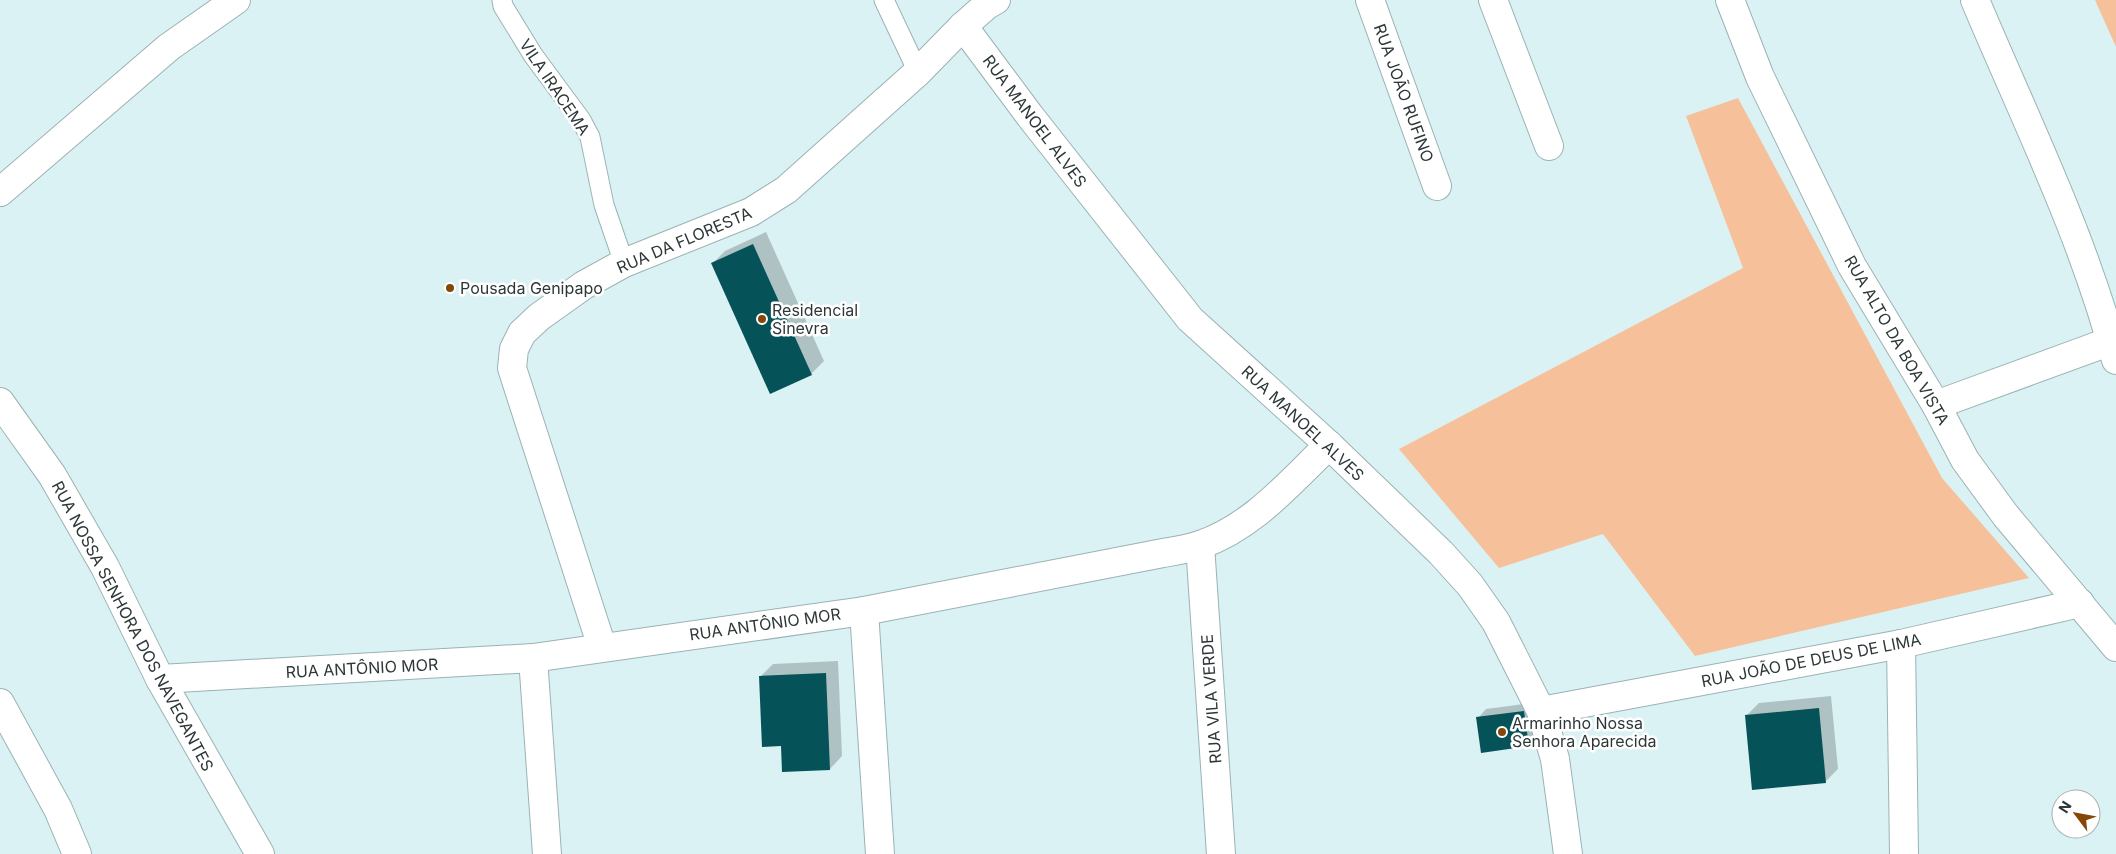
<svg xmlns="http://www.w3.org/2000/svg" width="2116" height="854" font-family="Inter,sans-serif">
  <rect width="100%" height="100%" fill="#daf2f4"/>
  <g fill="#f6c19a">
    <path d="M2095,0H2116V47Z"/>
    <path d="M1738,98L1942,478L2029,578L1695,656L1603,534L1499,568L1399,449L1743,268L1686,116Z"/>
  </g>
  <g fill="#0003">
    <path d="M766,232L824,361L811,374L771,392L713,263L725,251Z"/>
    <path d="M838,661L842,756L830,769L783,745L761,676L773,664Z"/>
    <path d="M1831,696L1838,769L1826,781L1747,715L1759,703Z"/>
    <path d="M1532,703L1536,737L1528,745L1478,718L1486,709Z"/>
  </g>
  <g fill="#055259">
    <path d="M753,244L812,375L770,394L711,263Z"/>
    <path d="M826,673L830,770L782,772L781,746L762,747L759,676Z"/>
    <path d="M1819,708L1826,783L1752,790L1745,715Z"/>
    <path d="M1524,711L1529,746L1481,753L1476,717Z"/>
  </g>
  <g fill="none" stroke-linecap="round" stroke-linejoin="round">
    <g stroke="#9bb2b4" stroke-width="21">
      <g id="lane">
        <path d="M502,0L503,6L533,55L581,120L590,137L604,205L624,263"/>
        <path d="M884,0L918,72"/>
      </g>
    </g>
    <g stroke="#9bb2b4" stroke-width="30">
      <g id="street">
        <path d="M1370,0L1437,186"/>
        <path d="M1493,0L1549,146"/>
        <path d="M1975,0C2025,119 2083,235 2116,360"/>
        <path d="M963,26L1030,116L1190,319L1329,445L1441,553L1470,585L1496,622L1541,711L1555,759L1568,854"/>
        <path d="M0,402L52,475L105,567L160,679L260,854"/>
        <path d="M1936,405L2111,341"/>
        <path d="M1200,545L1221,854"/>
        <path d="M864,611L880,854"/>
        <path d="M1901,644L1904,854"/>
        <path d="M602,647L512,368L514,349L522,333L539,317L584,285L624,263L751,212L786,190L918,72L963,26L987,5L996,0"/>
        <path d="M533,658L547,854"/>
        <path d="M160,679L533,658L864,611L1163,553C1175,551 1188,549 1200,545C1253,527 1290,482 1329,445"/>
        <path d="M0,703L58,809L77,854"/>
        <path d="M1541,711L1901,644L2080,603"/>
      </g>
    </g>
    <g stroke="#9bb2b4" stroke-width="30">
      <g id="secondary">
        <path d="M1730,0L1760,77L1852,266L1936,405L1965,460L2006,516L2116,647"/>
        <path d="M0,192L169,47L236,0"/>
      </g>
    </g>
    <use href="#lane" stroke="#fff" stroke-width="19"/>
    <use href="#street" stroke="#fff" stroke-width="28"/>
    <use href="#secondary" stroke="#fff" stroke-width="28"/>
  </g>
  <g fill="#854608" stroke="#fff" stroke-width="2">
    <circle cx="450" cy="288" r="5"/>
    <circle cx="762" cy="319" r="5"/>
    <circle cx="1502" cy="732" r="5"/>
  </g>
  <g text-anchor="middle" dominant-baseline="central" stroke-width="5" stroke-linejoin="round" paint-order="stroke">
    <g font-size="16" fill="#2d3738" stroke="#fff">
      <text transform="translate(555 87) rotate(56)">VILA IRACEMA</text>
      <text transform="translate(1404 93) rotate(70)">RUA JOÃO RUFINO</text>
      <text transform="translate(1035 121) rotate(53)">RUA MANOEL ALVES</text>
      <text transform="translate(684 240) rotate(-23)">RUA DA FLORESTA</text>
      <text transform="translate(1897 340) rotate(60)">RUA ALTO DA BOA VISTA</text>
      <text transform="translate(1303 423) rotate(43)">RUA MANOEL ALVES</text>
      <text transform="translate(765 624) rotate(-8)">RUA ANTÔNIO MOR</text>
      <text transform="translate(133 626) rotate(62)">RUA NOSSA SENHORA DOS NAVEGANTES</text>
      <text transform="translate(1811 660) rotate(-11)">RUA JOÃO DE DEUS DE LIMA</text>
      <text transform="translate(362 668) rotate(-3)">RUA ANTÔNIO MOR</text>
      <text transform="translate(1211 699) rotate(-94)">RUA VILA VERDE</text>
    </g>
    <g font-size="16" fill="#2d3738" stroke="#fff" text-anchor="start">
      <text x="460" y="288">Pousada Genipapo</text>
      <text x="772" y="310">Residencial<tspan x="772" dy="18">Sinevra</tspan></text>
      <text x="1512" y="723">Armarinho Nossa<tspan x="1512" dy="18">Senhora Aparecida</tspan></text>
    </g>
  </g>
  <g transform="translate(2076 814) rotate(302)"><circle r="24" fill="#ffffff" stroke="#abafaf"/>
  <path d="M0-4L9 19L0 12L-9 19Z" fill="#854608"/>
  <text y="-8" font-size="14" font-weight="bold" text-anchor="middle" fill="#2d3738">N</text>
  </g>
</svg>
